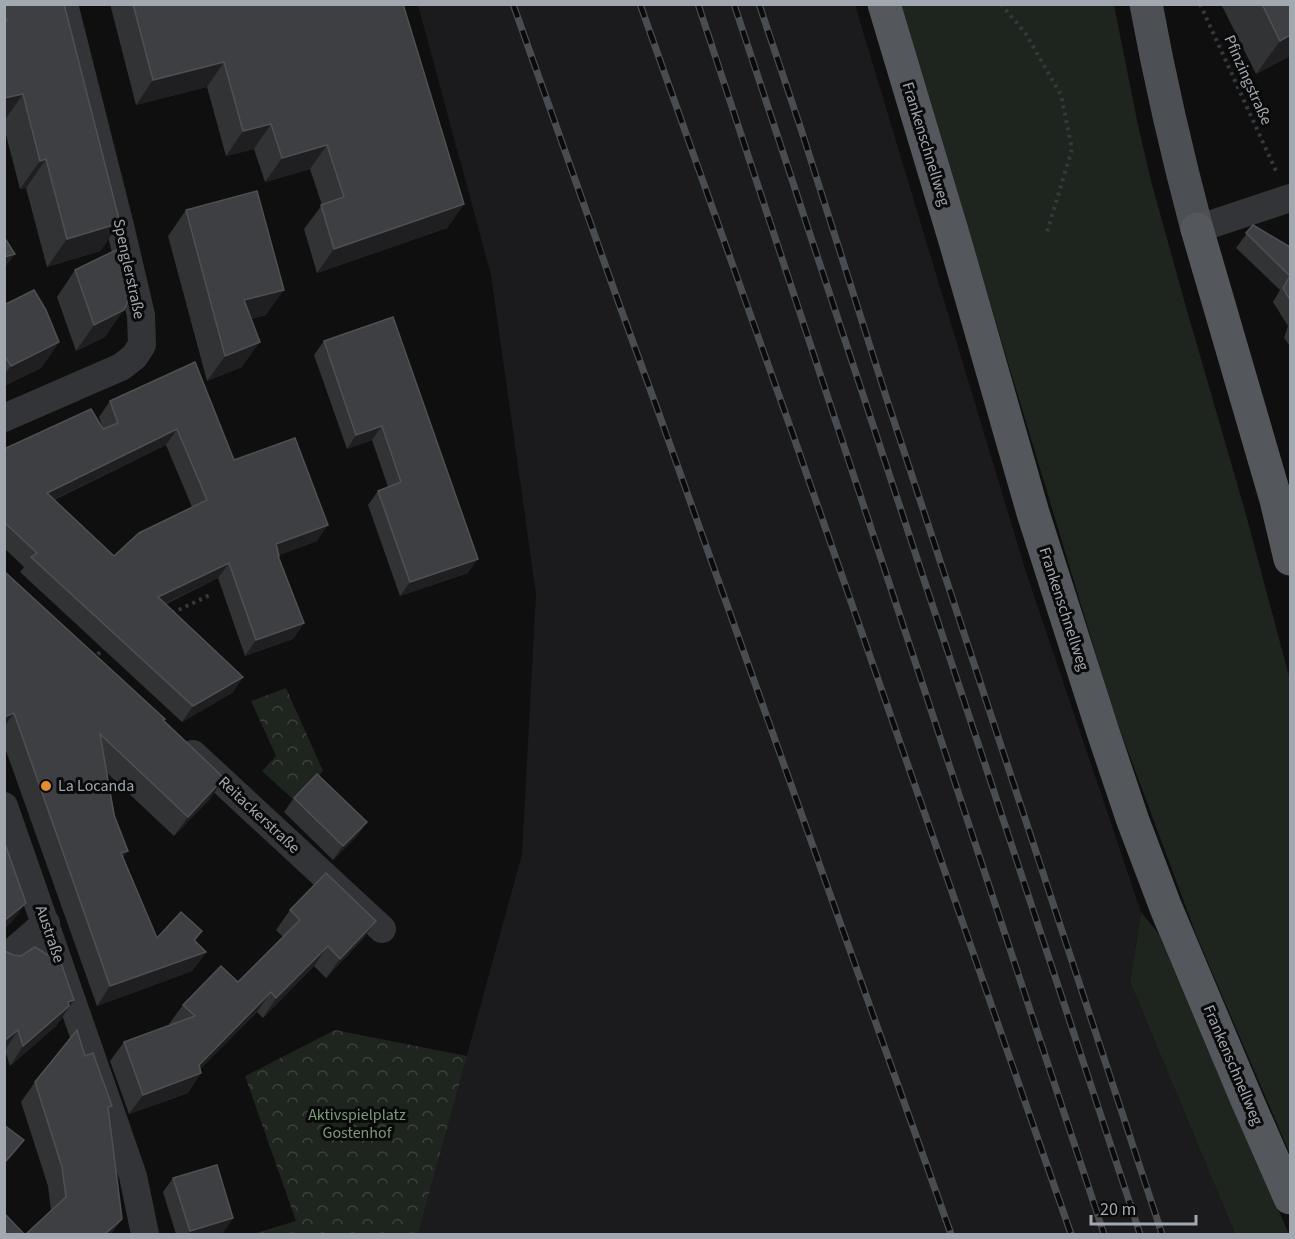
<svg xmlns="http://www.w3.org/2000/svg" width="1295" height="1239" font-family="'Source Sans 3',sans-serif">
  <defs>
    <pattern id="forest-crowns" width="20" height="18" patternUnits="userSpaceOnUse" patternTransform="scale(1.5)"><rect width="20" height="18" fill="#1e241e"/><path d="M2 6a3 3 0 1 1 6 0M12 15a3 3 0 1 1 6 0" fill="none" stroke="#3c413c"/></pattern>
  </defs>
  <rect width="100%" height="100%" fill="#0f0f10"/>
  <path fill="#1b1b1d" d="M418,5H855L1025,569L1141,912L1130,982L1235,1234H418L522,854L536,594L491,275Z"/>
  <g fill="#1e241e">
    <path d="M901,5H1114L1138,125L1151,181L1186,307L1245,511L1290,680V1154L1197,937L1113,711L950,170Z"/>
    <path d="M1141,912L1158,933L1289,1234H1235L1130,982Z"/>
  </g>
  <g fill="url(#forest-crowns)">
    <path d="M286,688L323,771L295,801L262,771L276,756L251,701Z"/>
    <path d="M335,1030L467,1056L418,1234H252L296,1221L245,1076Z"/>
  </g>
  <g fill="none" stroke-linecap="round" stroke-linejoin="round">
    <g stroke="#36393c" stroke-width="4" stroke-dasharray="3 4.5" stroke-linecap="butt">
      <path d="M1001,4L1026,34L1061,95L1072,149L1047,232"/>
      <path d="M1200,4L1276,171"/>
      <path d="M172,613L212,594"/>
      <path d="M93,660L106,645"/>
    </g>
    <g stroke="#323437" stroke-width="28">
      <path d="M1197,229L1290,198"/>
      <path d="M4,418L121,367L134,357L142,345L141,315L121,230L64,4"/>
      <path d="M193,754L382,929"/>
      <path d="M4,806L133,1176L145,1234"/>
      <path d="M4,959L46,923"/>
    </g>
    <path stroke="#4c4f53" stroke-width="33" d="M1146,4C1160,80 1177,154 1197,229"/>
    <g stroke="#54585c" stroke-width="33">
      <path d="M884,4L955,241L1033,513L1103,732L1133,821L1166,908L1247,1100L1290,1198"/>
      <path d="M1197,229L1276,500L1290,559"/>
    </g>
    <g stroke="#494c50" stroke-width="7">
      <g id="rail">
        <path d="M513,4L618,301L658,411L951,1234"/>
        <path d="M640,4L792,432L1071,1234"/>
        <path d="M698,4L1104,1234"/>
        <path d="M734,4L1140,1234"/>
        <path d="M759,4L801,129L889,406L1162,1234"/>
      </g>
    </g>
    <use href="#rail" stroke="#0a0a0b" stroke-width="4.5" stroke-dasharray="14" stroke-linecap="butt"/>
  </g>
  <g fill="#323335" fill-rule="evenodd">
    <path d="M4,4L120,223L100,251L47,267L26,188L20,189L4,127Z"/>
    <path d="M110,4H403L464,204L447,228L317,273L304,229L322,205L310,169L265,182L254,149L226,156L207,87L136,105Z"/>
    <path d="M1221,4H1290V56L1256,74Z"/>
    <path d="M186,210L266,315L251,319L242,367L207,381L168,236Z"/>
    <path d="M1253,225L1290,247V346L1284,338L1288,326L1273,302L1280,290L1236,248Z"/>
    <path d="M75,270L105,337L76,351L57,297Z"/>
    <path d="M4,305L59,342L41,368L4,386Z"/>
    <path d="M393,317L468,573L400,596L368,505L378,491L388,487L372,440L347,449L314,355L324,341Z"/>
    <path d="M195,362L234,460L317,541L279,555V557L304,623L293,639L245,656L218,578L166,604L243,677L232,693L182,722L20,572L24,567L4,548V449L103,429L99,417L110,401ZM166,445L192,507L114,556L54,500Z"/>
    <path d="M4,574L164,721L211,798L174,836L107,773L123,857L157,938L202,931L195,941L206,952L192,971L97,1006L4,745Z"/>
    <path d="M294,798L367,822L357,836L333,860L284,812Z"/>
    <path d="M290,910L376,921L362,940L326,978L314,966L263,1018L257,1012L200,1069L201,1073L188,1093L129,1114L110,1061L124,1042L170,1025L169,1024L183,1005L238,982L283,937L276,930Z"/>
    <path d="M5,951L74,1000L56,1026L10,1066L5,1050Z"/>
    <path d="M85,1056L109,1110L122,1219L111,1234H26L51,1211L48,1186L21,1102L35,1082Z"/>
    <path d="M173,1178L224,1232L216,1234H176L163,1192Z"/>
  </g>
  <g fill="#1f1f21">
    <path d="M1290,35V56L1256,74L1280,41Z"/>
    <path d="M224,62L207,87L136,105L153,80Z"/>
    <path d="M23,94L4,121V98Z"/>
    <path d="M271,124L254,149L226,156L243,131Z"/>
    <path d="M327,145L310,169L265,182L282,158Z"/>
    <path d="M46,159L26,188L20,189L40,161Z"/>
    <path d="M464,204L447,228L317,273L334,249Z"/>
    <path d="M120,223L100,251L47,267L67,239Z"/>
    <path d="M15,254L4,269V257Z"/>
    <path d="M284,290L266,315L226,326L244,300Z"/>
    <path d="M124,310L105,337L76,351L94,325Z"/>
    <path d="M59,342L41,368L4,386V375L11,366Z"/>
    <path d="M260,342L242,367L207,381L225,356Z"/>
    <path d="M382,426L372,440L347,449L356,435Z"/>
    <path d="M177,429L166,445L36,508L47,493Z"/>
    <path d="M328,525L317,541L265,560L276,544Z"/>
    <path d="M478,559L468,573L400,596L410,582Z"/>
    <path d="M229,563L218,578L147,612L158,597Z"/>
    <path d="M304,623L293,639L245,656L256,640Z"/>
    <path d="M243,677L232,693L182,722L193,706Z"/>
    <path d="M14,713L4,727V717Z"/>
    <path d="M224,778L211,798L174,836L188,817Z"/>
    <path d="M367,822L357,836L333,860L343,846Z"/>
    <path d="M128,851L114,870L121,853Z"/>
    <path d="M26,903L12,922L4,929V921Z"/>
    <path d="M376,921L362,940L326,978L340,959Z"/>
    <path d="M328,946L314,966L263,1018L276,998Z"/>
    <path d="M206,952L192,971L97,1006L110,986Z"/>
    <path d="M271,992L257,1012L193,1076L201,1073L188,1093L129,1114L143,1095L199,1065Z"/>
    <path d="M74,1000L56,1026L10,1066L23,1046L68,1002Z"/>
    <path d="M18,1030L5,1050L4,1041Z"/>
    <path d="M24,1140L14,1154L4,1165V1163Z"/>
    <path d="M233,1218L224,1232L216,1234H188L190,1231Z"/>
    <path d="M122,1219L111,1234H105Z"/>
  </g>
  <g fill="#3e3f42" stroke="#4e5054" stroke-width="1.5" fill-rule="evenodd">
    <path d="M4,4H64L120,223L67,239L46,159L40,161L23,94L4,98V21H7L4,13Z"/>
    <path d="M133,4H403L464,204L334,249L321,205L344,197L327,145L282,158L271,124L243,131L224,62L153,80Z"/>
    <path d="M1262,4H1290V35L1280,41Z"/>
    <path d="M257,191L284,290L244,300L260,342L225,356L186,210Z"/>
    <path d="M1253,225L1290,247V300L1283,288L1290,276L1246,233Z"/>
    <path d="M4,237L15,254L4,257Z"/>
    <path d="M124,246L134,287L124,310L94,325L75,270Z"/>
    <path d="M34,290L46,310L59,342L11,366L4,355V305Z"/>
    <path d="M393,317L478,559L410,582L378,491L401,482L382,426L356,435L324,341Z"/>
    <path d="M195,362L234,460L295,438L328,525L276,544L279,556H278L304,623L256,640L229,563L158,597L243,677L193,706L31,557L37,553L4,522V449L91,409L103,429L118,423L110,401ZM177,429L207,500L139,533L114,556L47,493Z"/>
    <path d="M6,573L165,719L163,720L224,778L188,817L100,734L114,815L128,851L121,853L157,938L181,912L202,931L194,940L206,952L110,986L14,713L4,717V574Z"/>
    <path d="M317,774L367,822L343,846L294,798Z"/>
    <path d="M4,841L26,903L4,921Z"/>
    <path d="M326,873L376,921L340,959L328,946L276,998L271,992L199,1065L201,1073L143,1095L124,1042L195,1016L183,1005L221,966L238,982L300,920L290,910Z"/>
    <path d="M35,947L61,963L74,1000L68,1002L69,1006L23,1046L18,1030L4,1041V949L5,951L13,955L21,956Z"/>
    <path d="M77,1030L85,1056L93,1053L112,1106L108,1107L122,1219L105,1234H26L66,1197L62,1167L35,1082Z"/>
    <path d="M4,1125L24,1140L4,1163Z"/>
    <path d="M217,1165L233,1218L190,1231L173,1178Z"/>
    <path d="M4,1213L24,1234H4Z"/>
  </g>
  <circle fill="#e48c33" stroke="#0a0a0b" stroke-width="2" cx="46" cy="786" r="6"/>
  <g text-anchor="middle" dominant-baseline="central" stroke-width="6" stroke-linejoin="round" paint-order="stroke">
    <g font-size="16" fill="#a1a8b0" stroke="#0a0a0b">
      <text transform="translate(1248 80) rotate(66)">Pfinzingstraße</text>
      <text transform="translate(926 144) rotate(73)">Frankenschnellweg</text>
      <text transform="translate(129 269) rotate(78)">Spenglerstraße</text>
      <text transform="translate(1064 609) rotate(72)">Frankenschnellweg</text>
      <text transform="translate(259 815) rotate(43)">Reitackerstraße</text>
      <text transform="translate(50 934) rotate(71)">Austraße</text>
      <text transform="translate(1233 1065) rotate(67)">Frankenschnellweg</text>
    </g>
    <g font-size="16" fill="#a1a8b0" stroke="#0a0a0b" text-anchor="start">
      <text x="58" y="786">La Locanda</text>
    </g>
    <g font-size="16" fill="#7c9a79" stroke="#0a0a0b">
      <text x="357" y="1115">Aktivspielplatz<tspan x="357" dy="18">Gostenhof</tspan></text>
    </g>
  </g>
  <rect width="1295" height="1239" fill="none" stroke="#a1a8b0" stroke-width="12"/>
  <path d="M1091 1215v9h105v-9" fill="none" stroke="#a1a8b0" stroke-width="3"/>
  <text x="1100" y="1215" font-size="18" fill="#a1a8b0" stroke="#0a0a0b" stroke-width="4.5" paint-order="stroke">20 m</text>
</svg>
